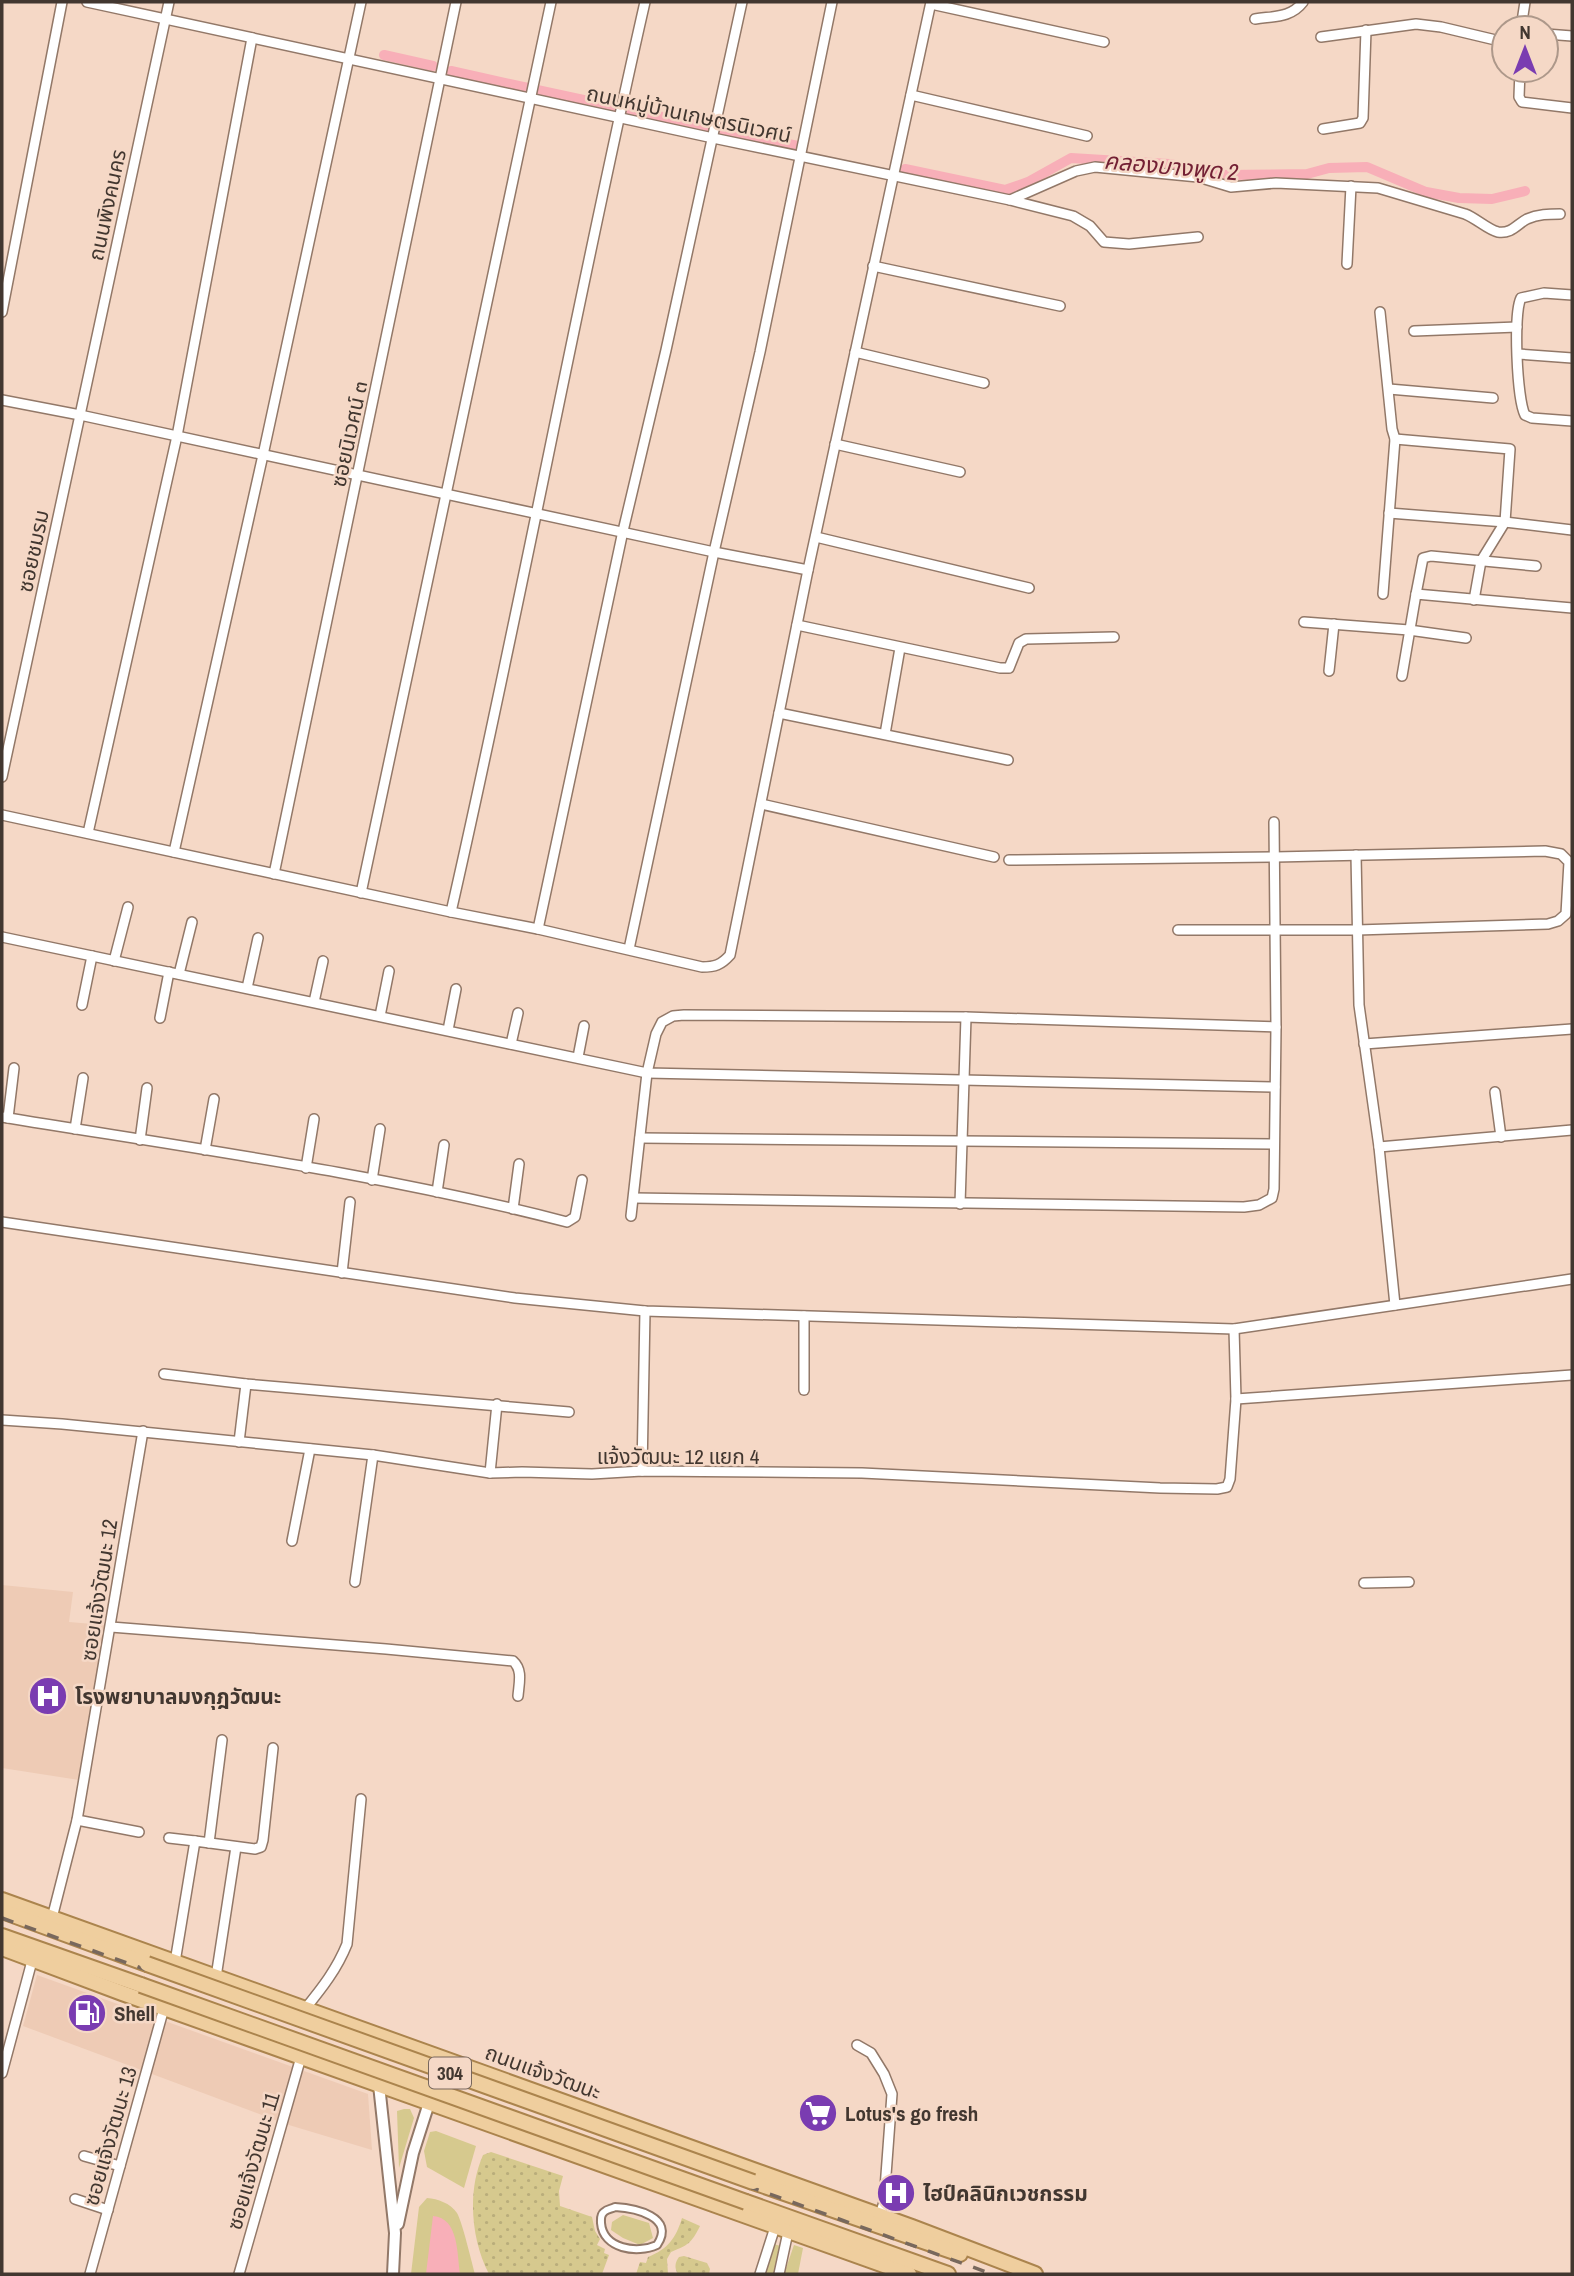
<svg xmlns="http://www.w3.org/2000/svg" width="1574" height="2276" font-family="'Archivo Narrow','Noto Sans Thai',sans-serif">
  <defs>
    <pattern id="garden-dots" width="8" height="8" patternUnits="userSpaceOnUse" patternTransform="scale(1.75)"><rect width="8" height="8" fill="#d6c98e"/><path d="M2 2h.1M6 6h.1" fill="none" stroke="#b9ad7b" stroke-width="1.8" stroke-linecap="round"/></pattern>
  </defs>
  <rect width="100%" height="100%" fill="#f5d8c6"/>
  <g fill="#eecbb5">
    <path d="M2,1585L73,1592L69,1622L105,1625L79,1780L2,1768Z"/>
    <path d="M37,1975L368,2094L372,2150L289,2125L23,2026Z"/>
  </g>
  <g fill="#d6c98e">
    <path d="M404,2109H410L414,2118L399,2168L397,2111Z"/>
    <path d="M436,2131L476,2146L464,2188L427,2167L424,2151L430,2132Z"/>
    <path d="M427,2198C438,2199 450,2203 457,2213C463,2224 471,2260 475,2274H411L419,2207Z"/>
    <path d="M623,2215L649,2223L653,2238L640,2245L623,2238L611,2230L612,2222Z"/>
    <path d="M773,2244L781,2246L775,2274H763Z"/>
    <path d="M794,2245L803,2248L798,2274H784Z"/>
  </g>
  <g fill="url(#garden-dots)">
    <path d="M491,2152L563,2176L559,2191L560,2206L592,2217L595,2231L600,2239L597,2245L605,2249L604,2253L609,2255L602,2274H489C471,2240 467,2191 483,2155Z"/>
    <path d="M682,2218L700,2226C691,2244 688,2245 671,2252L667,2259L668,2274H636L640,2262L646,2263L648,2257C668,2249 676,2238 682,2218Z"/>
    <path d="M684,2256L707,2263L710,2269L709,2274H678C674,2268 675,2262 679,2257Z"/>
  </g>
  <path fill="#f8afb8" d="M433,2216C459,2218 457,2254 460,2274H426Z"/>
  <g fill="none" stroke-linecap="round" stroke-linejoin="round">
    <g stroke="#f8afb8" stroke-width="10">
      <path d="M384,55L433,66"/>
      <path d="M451,71L528,88"/>
      <path d="M537,90L616,107"/>
      <path d="M627,109L706,127"/>
      <path d="M720,130L798,146"/>
      <path d="M905,169L1005,190L1028,182L1071,158L1169,164L1223,175L1307,174L1329,168L1367,167L1426,192L1459,198L1492,199L1525,191"/>
    </g>
    <g stroke="#927868" stroke-width="10">
      <path id="pedestrian" d="M615,2207C635,2208 676,2217 657,2245C637,2254 603,2249 601,2223C601,2219 600,2215 604,2212C607,2209 611,2209 615,2207Z"/>
    </g>
    <g stroke="#927868" stroke-width="12">
      <g id="minor">
        <path d="M87,2L713,138L1010,200L1073,216L1090,226L1104,242L1129,244L1198,237"/>
        <path d="M931,4L1104,42"/>
        <path d="M1255,19C1274,16 1291,18 1303,2"/>
        <path d="M1521,28L1525,2"/>
        <path d="M1546,34L1572,36"/>
        <path d="M1321,37L1416,24L1441,27L1504,42"/>
        <path d="M1520,70L1519,97L1522,102L1572,108"/>
        <path d="M911,95L1087,136"/>
        <path d="M1323,129L1360,123L1363,118L1366,30"/>
        <path d="M1010,200L1076,171L1095,167L1198,177L1231,187L1276,183L1378,188L1465,214C1476,218 1488,230 1498,232C1512,234 1517,224 1527,219C1538,214 1549,214 1560,214"/>
        <path d="M1347,264L1351,186"/>
        <path d="M873,266L1060,306"/>
        <path d="M1572,295L1544,293L1521,298C1513,314 1517,399 1525,415L1532,418L1572,421"/>
        <path d="M2,312L62,2"/>
        <path d="M1380,312L1392,429L1395,439L1383,594"/>
        <path d="M1414,331L1517,327"/>
        <path d="M855,352L984,383"/>
        <path d="M1518,354L1572,358"/>
        <path d="M1389,389L1493,398"/>
        <path d="M2,400L80,415L714,552L808,570"/>
        <path d="M1395,439L1510,449L1505,522L1481,561L1474,600"/>
        <path d="M835,444L960,472"/>
        <path d="M1389,513L1505,522L1572,530"/>
        <path d="M816,537L1029,588"/>
        <path d="M1416,594L1423,558L1431,556L1536,566"/>
        <path d="M1304,622L1409,630L1466,638"/>
        <path d="M797,625L1000,668H1009L1019,643L1026,639L1114,637"/>
        <path d="M1329,671L1334,624"/>
        <path d="M1402,676L1416,594L1572,608"/>
        <path d="M779,713L1008,760"/>
        <path d="M885,734L900,648"/>
        <path d="M2,777L169,2"/>
        <path d="M761,804L994,857"/>
        <path d="M2,815L451,912L538,929L702,967C715,967 721,965 730,955L808,570L931,2"/>
        <path d="M88,833L177,436L252,38"/>
        <path d="M174,852L263,455L361,2"/>
        <path d="M1356,855L1359,1005L1379,1147L1395,1305"/>
        <path d="M1009,860L1275,857L1545,851L1561,854L1569,862L1566,914L1558,921L1548,924L1357,930H1178"/>
        <path d="M274,874L456,2"/>
        <path d="M361,893L551,2"/>
        <path d="M451,912C520,610 576,304 645,2"/>
        <path d="M538,929L623,531L666,350L742,2"/>
        <path d="M2,937L647,1073L1275,1087"/>
        <path d="M629,949L714,552L760,352L832,2"/>
        <path d="M114,961L128,907"/>
        <path d="M179,974L192,922"/>
        <path d="M247,988L258,938"/>
        <path d="M314,1002L323,961"/>
        <path d="M82,1005L92,956"/>
        <path d="M380,1016L389,971"/>
        <path d="M160,1018L169,972"/>
        <path d="M448,1030L456,989"/>
        <path d="M511,1044L518,1013"/>
        <path d="M1364,1044L1572,1029"/>
        <path d="M578,1057L584,1026"/>
        <path d="M1495,1092L1501,1137"/>
        <path d="M2,1117C191,1148 382,1174 567,1222L575,1217L582,1180"/>
        <path d="M8,1118L14,1068"/>
        <path d="M75,1129L83,1078"/>
        <path d="M640,1138L1274,1144"/>
        <path d="M140,1140L147,1088"/>
        <path d="M1379,1147L1572,1130"/>
        <path d="M205,1150L214,1099"/>
        <path d="M306,1168L314,1119"/>
        <path d="M372,1180L380,1129"/>
        <path d="M437,1192L444,1145"/>
        <path d="M634,1198L1244,1207L1259,1205L1272,1198L1274,1189L1276,1027L1274,822"/>
        <path d="M960,1204L966,1017"/>
        <path d="M513,1209L519,1164"/>
        <path d="M631,1216L647,1073L656,1034L662,1022L673,1016L684,1015L966,1017L1276,1027"/>
        <path d="M2,1222L515,1298L645,1311L1234,1329L1572,1279"/>
        <path d="M342,1273L350,1202"/>
        <path d="M804,1316V1390"/>
        <path d="M164,1374L246,1384L569,1412"/>
        <path d="M1236,1399L1572,1375"/>
        <path d="M2,1420L62,1424L373,1455L490,1473L522,1472L592,1474L642,1471L862,1473L1160,1488L1217,1489L1227,1487L1230,1479L1236,1399L1234,1329"/>
        <path d="M239,1442L246,1384"/>
        <path d="M642,1471L645,1311"/>
        <path d="M490,1473L497,1404"/>
        <path d="M292,1541L310,1449"/>
        <path d="M355,1582L373,1455"/>
        <path d="M1364,1583L1409,1582"/>
        <path d="M111,1627L386,1649L513,1661C523,1670 519,1683 518,1696"/>
        <path d="M77,1820L139,1832"/>
        <path d="M169,1838L195,1841"/>
        <path d="M209,1843L222,1740"/>
        <path d="M52,1918L77,1820L143,1431"/>
        <path d="M175,1962L195,1841L255,1849L261,1847L263,1840L273,1748"/>
        <path d="M216,1977L236,1847"/>
        <path d="M305,2009C322,1988 337,1969 347,1944L361,1799"/>
        <path d="M857,2045L871,2053L884,2074L892,2094L884,2202L880,2215"/>
        <path d="M2,2073L32,1961"/>
        <path d="M84,2156L120,2166"/>
        <path d="M75,2199L108,2210"/>
        <path d="M90,2274L164,2008"/>
        <path d="M239,2274L301,2057"/>
        <path d="M760,2274L775,2227"/>
        <path d="M779,2274L788,2232"/>
      </g>
    </g>
    <g stroke="#927868" stroke-width="14">
      <g id="tertiary">
        <path d="M379,2085L395,2233L393,2274"/>
        <path d="M398,2224L413,2153L429,2103"/>
      </g>
    </g>
    <g stroke="#ab844d" stroke-width="18">
      <g id="primary">
        <path d="M2,1900L912,2227L1035,2274"/>
        <path d="M2,1911L147,1964"/>
        <path d="M2,1936L141,1985"/>
        <path d="M2,1948L122,1993L909,2274"/>
        <path d="M753,2182L960,2254"/>
        <path d="M746,2202L948,2274"/>
      </g>
    </g>
    <use href="#pedestrian" stroke="#fff" stroke-width="6"/>
    <use href="#minor" stroke="#fff" stroke-width="9"/>
    <use href="#tertiary" stroke="#fff" stroke-width="10"/>
    <use href="#primary" stroke="#efce9e" stroke-width="14"/>
    <path stroke="#78685d" stroke-width="3.5" stroke-dasharray="12 12" stroke-linecap="butt" d="M2,1918L992,2274"/>
    <g stroke="#ab844d" stroke-width="18" stroke-linecap="butt">
      <g id="primary-bridge">
        <path d="M147,1964L753,2182"/>
        <path d="M141,1985L746,2202"/>
      </g>
    </g>
    <use href="#primary-bridge" stroke="#efce9e" stroke-width="14"/>
  </g>
  <defs>
    <g id="hospital-disc" transform="scale(2.0125)"><circle r="9.5" fill="#7a3cb1" stroke="#f5d8c6"/><path d="M-5-5h3v3.5h4V-5h3V5h-3V1.5h-4V5h-3Z" fill="#fff"/></g>
    <g id="fuel-disc" transform="scale(2.0125)"><circle r="9.5" fill="#7a3cb1" stroke="#f5d8c6"/><path d="M-5.5-6h7V0h2V4h1.3V-2.5L3-4.5l.8-.8L6-3V5H2.5V1h-1V6h-7ZM-4.2-4.7v3.2H.2V-4.7Z" fill="#fff"/></g>
    <g id="supermarket-disc" transform="scale(2.0125)"><circle r="9.5" fill="#7a3cb1" stroke="#f5d8c6"/><path d="M-6-5.5h2.5l.6 2H6L4.5 2H-2.5L-4.4-4H-6ZM-1.5 3.2a1.3 1.3 0 1 0 .1 0ZM3 3.2a1.3 1.3 0 1 0 .1 0Z" fill="#fff"/></g>
  </defs>
  <g fill-rule="evenodd">
    <use href="#hospital-disc" x="48" y="1696"/>
    <use href="#fuel-disc" x="87" y="2013"/>
    <use href="#supermarket-disc" x="818" y="2113"/>
    <use href="#hospital-disc" x="896" y="2193"/>
  </g>
  <g text-anchor="middle" dominant-baseline="central" stroke-width="5" stroke-linejoin="round" paint-order="stroke">
    <rect fill="#f5d8c6" stroke="#78675d" stroke-width="2" x="429" y="2057.5" width="42" height="31" rx="5"/>
    <g font-size="19" font-weight="bold" fill="#423730">
      <text x="450" y="2073">304</text>
    </g>
    <g font-size="21" fill="#423730" stroke="#f5d8c6">
      <text transform="translate(689 114) rotate(12)">ถนนหมู่บ้านเกษตรนิเวศน์</text>
      <text transform="translate(107 205) rotate(-78)">ถนนพิงคนคร</text>
      <text transform="translate(349 434) rotate(-78)">ซอยนิเวศน์ ๓</text>
      <text transform="translate(33 551) rotate(-78)">ซอยชมรม</text>
      <text x="678" y="1456">แจ้งวัฒนะ 12 แยก 4</text>
      <text transform="translate(99 1590) rotate(-81)">ซอยแจ้งวัฒนะ 12</text>
      <text transform="translate(543 2072) rotate(20)">ถนนแจ้งวัฒนะ</text>
      <text transform="translate(110 2136) rotate(-74)">ซอยแจ้งวัฒนะ 13</text>
      <text transform="translate(253 2161) rotate(-74)">ซอยแจ้งวัฒนะ 11</text>
    </g>
    <g font-size="21" font-weight="bold" fill="#423730" stroke="#f5d8c6" text-anchor="start">
      <text x="75" y="1696">โรงพยาบาลมงกุฎวัฒนะ</text>
      <text x="114" y="2013">Shell</text>
      <text x="845" y="2113">Lotus's go fresh</text>
      <text x="923" y="2193">ไฮป์คลินิกเวชกรรม</text>
    </g>
    <g font-size="23" font-style="italic" fill="#732034" stroke="#f5d8c6">
      <text transform="translate(1171 166) rotate(5)">คลองบางพูด 2</text>
    </g>
  </g>
  <rect width="1574" height="2276" fill="none" stroke="#423730" stroke-width="7"/>
  <g transform="translate(1525 49)"><circle r="33" fill="#f5d8c6" stroke="#ad988a" stroke-width="2"/>
  <path d="M0-5L12 26L0 18L-12 26Z" fill="#7a3cb1"/>
  <text y="-10" font-size="19" font-weight="bold" text-anchor="middle" fill="#423730">N</text>
  </g>
</svg>
